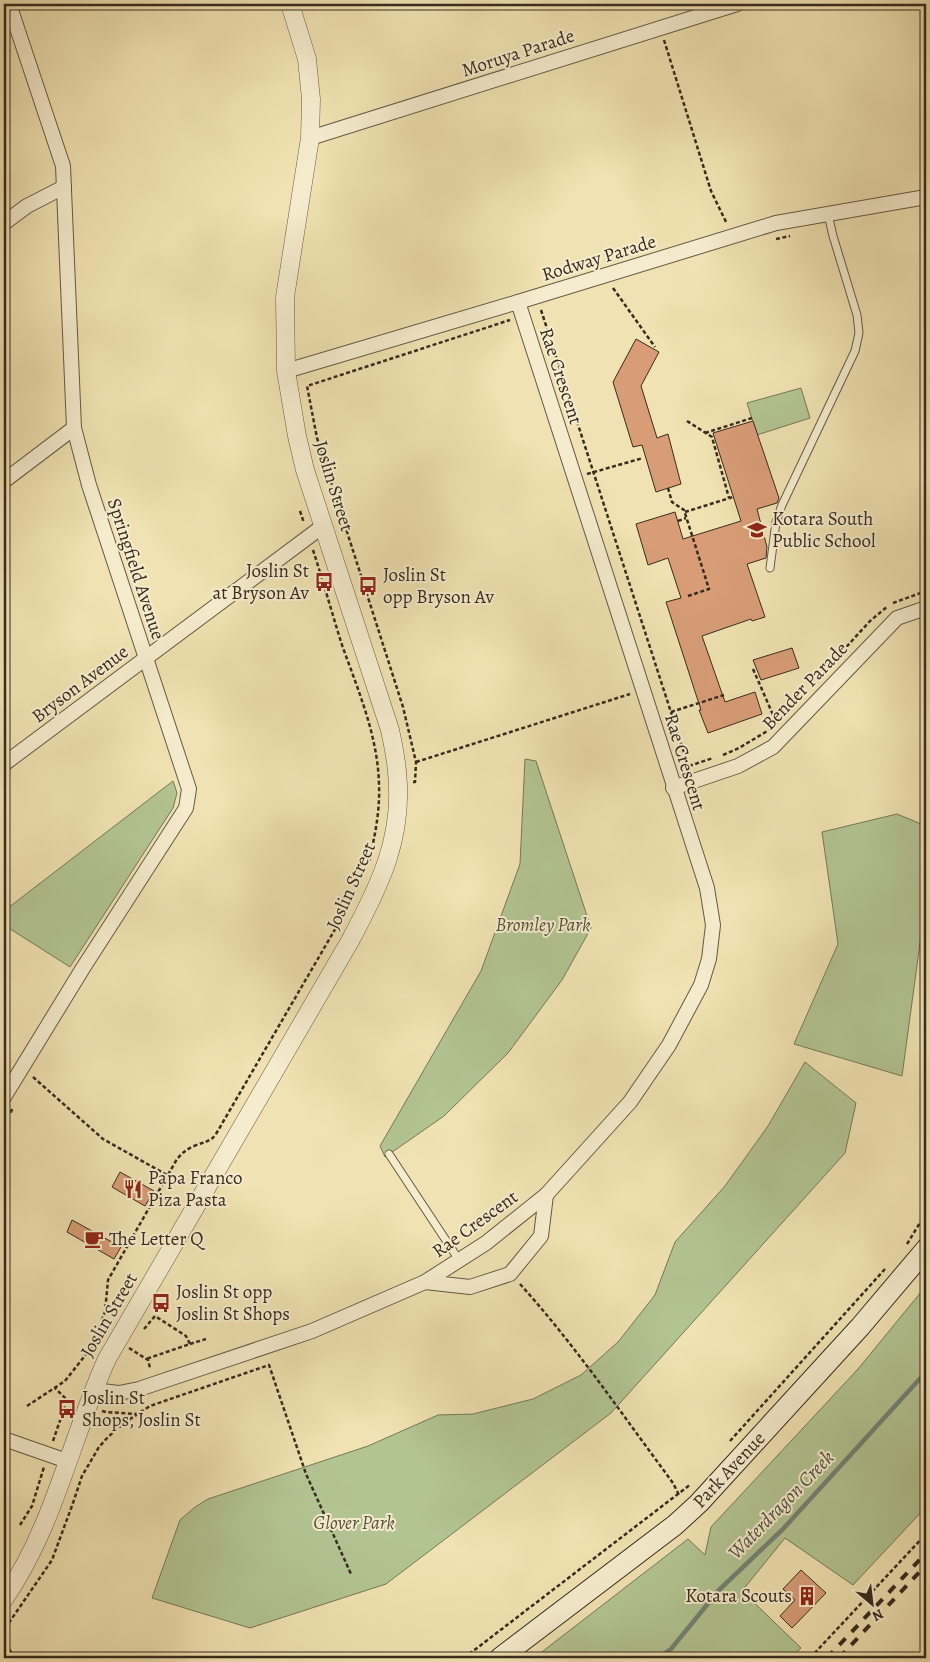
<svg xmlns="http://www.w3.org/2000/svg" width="930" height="1662" font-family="Alegreya,serif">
  <rect width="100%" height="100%" fill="#f0e2b2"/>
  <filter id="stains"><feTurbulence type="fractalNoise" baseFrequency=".004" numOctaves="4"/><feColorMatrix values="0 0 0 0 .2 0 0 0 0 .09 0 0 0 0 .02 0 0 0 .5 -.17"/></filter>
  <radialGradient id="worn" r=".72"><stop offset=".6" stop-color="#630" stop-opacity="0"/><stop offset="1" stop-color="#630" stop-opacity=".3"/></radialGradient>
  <g fill="#b2c492" stroke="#757858">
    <path d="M801,388L810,418L757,435L747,403Z"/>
    <path d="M525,759L536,761L591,928L562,980L508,1053L444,1116L385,1157L380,1146L481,971L520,864Z"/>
    <path d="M173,781L177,793L173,808L70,967L4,925V911Z"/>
    <path d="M897,814L926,826V899L902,1076L794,1044L838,944L822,832Z"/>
    <path d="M805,1062L856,1103L845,1153L611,1413L386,1584L250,1628L152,1598L180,1520L195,1507L208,1499L368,1446L438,1415L473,1414L533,1399L581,1375L618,1342L655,1295L675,1242L725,1186L768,1126Z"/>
    <path d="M926,1286V1507L853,1585L785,1538L742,1591L801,1648L790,1658H534L688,1539L705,1555L711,1527L858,1369Z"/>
  </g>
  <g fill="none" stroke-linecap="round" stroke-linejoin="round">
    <path stroke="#738376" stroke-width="4.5" d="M658,1658L671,1649L719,1590L783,1529L926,1372"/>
  </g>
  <g fill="#d89d77" stroke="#382b1f">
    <path d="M636,339L659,352L641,386L657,438L668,434L681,484L656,492L642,445L633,447L613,382Z"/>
    <path d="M753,421L779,498L777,503L757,509L767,547L766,558L747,564L765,617L752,621L751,619L702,636L725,702L755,692L762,714L708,733L699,710H701L666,602L681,598L668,558L648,565L636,524L675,512L683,539L741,521L713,433Z"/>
    <path d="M792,648L799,668L761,680L753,660Z"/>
    <path d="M120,1172L154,1191L145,1206L112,1187Z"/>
    <path d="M72,1220L121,1247L114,1259L67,1232Z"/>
    <path d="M801,1570L826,1593L792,1628L780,1616L795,1600L783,1589Z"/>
  </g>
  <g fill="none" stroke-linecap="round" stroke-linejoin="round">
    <g stroke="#665944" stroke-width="9">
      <g id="service">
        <path d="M770,568L776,522L782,505L855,351L859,333L857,315L833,236L828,214"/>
        <path d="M389,1154L459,1260"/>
      </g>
    </g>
    <g stroke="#665944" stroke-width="16">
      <g id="minor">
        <path d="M310,138L737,4"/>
        <path d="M4,223L27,206L64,187"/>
        <path d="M286,371L518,302L776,223L926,197"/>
        <path d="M4,481L74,428"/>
        <path d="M4,764L323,526"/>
        <path d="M673,788L738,766L773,747L897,618L926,608"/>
        <path d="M4,1097L83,968L186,808L189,789L89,485L74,428L63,166L9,4"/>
        <path d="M425,1282L470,1287L510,1274L541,1236L546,1195"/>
        <path d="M93,1390L119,1393L139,1389L312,1331L425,1282L486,1243L546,1195L630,1102L669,1045L701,985L709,959L713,925L707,888L518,302"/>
        <path d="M4,1439L67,1461"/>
      </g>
    </g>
    <g stroke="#665944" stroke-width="19">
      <path id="tertiary" d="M4,1599C54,1527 71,1438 107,1359L350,941C380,885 404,837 397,772C396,758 393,744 390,730L305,470L297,436L286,371L285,297L310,138L311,99L307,59L290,4"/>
    </g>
    <g stroke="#382b1f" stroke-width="22">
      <path id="secondary" d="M500,1658L675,1525L699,1503L860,1327L926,1249"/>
    </g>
    <g stroke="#382b1f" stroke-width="2.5" stroke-dasharray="4 2.5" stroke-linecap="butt">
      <path d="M664,40L711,191L727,224"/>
      <path d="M776,239L790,236"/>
      <path d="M613,288L655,347"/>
      <path d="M541,310L689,768"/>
      <path d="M687,421L712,437L729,498"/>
      <path d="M705,433L752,418"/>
      <path d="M587,474L643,458"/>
      <path d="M668,488L672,502L684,510L709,589L688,596"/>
      <path d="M300,511L304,523"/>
      <path d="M685,512L733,497"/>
      <path d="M678,521L686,518"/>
      <path d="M313,550C323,581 332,613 342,645C358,690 378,736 379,785C380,811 375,836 369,861"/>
      <path d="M893,603L926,591"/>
      <path d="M829,666L870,621L888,606"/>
      <path d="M753,669L777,724"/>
      <path d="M671,712L724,695"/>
      <path d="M723,755L739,748L769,730"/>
      <path d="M416,762L630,694"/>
      <path d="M689,766L713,758"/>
      <path d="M413,782H415L416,762L403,707L317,438L307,386L510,320"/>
      <path d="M33,1077L103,1139L167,1175"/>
      <path d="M4,1124L13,1108"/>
      <path d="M907,1244L926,1213"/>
      <path d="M520,1284C575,1345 624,1417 673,1483L679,1495"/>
      <path d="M144,1329L155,1316L186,1336L190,1344L146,1359"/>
      <path d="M190,1344L206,1339"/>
      <path d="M129,1348L148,1360L150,1368"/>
      <path d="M27,1406L65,1381L91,1348L105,1312L108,1280L177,1159C182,1153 187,1149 194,1146C203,1142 211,1142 216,1134L348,907"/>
      <path d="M102,1411L106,1412L137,1414"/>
      <path d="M53,1441L67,1400L55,1388"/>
      <path d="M730,1441L885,1269"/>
      <path d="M20,1525L32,1506L44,1467"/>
      <path d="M15,1658C8,1649 5,1641 4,1630L52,1560L73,1503L82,1476L99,1447L108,1437L124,1423L150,1406L269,1365L306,1474L351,1574"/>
      <path d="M464,1658L691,1484"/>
      <path d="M810,1658L926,1534"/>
    </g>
    <use href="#service" stroke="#f5eccd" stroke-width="7"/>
    <use href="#minor" stroke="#f5eccd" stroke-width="14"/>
    <use href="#tertiary" stroke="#f5eccd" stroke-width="18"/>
    <use href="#secondary" stroke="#f5eccd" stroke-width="20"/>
    <g stroke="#382b1f" stroke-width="4" stroke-dasharray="9 9" stroke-linecap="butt">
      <path d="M827,1658L926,1553"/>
      <path d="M839,1658L926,1565"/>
    </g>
  </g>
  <defs>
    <g id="school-bare" transform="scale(1.5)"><path d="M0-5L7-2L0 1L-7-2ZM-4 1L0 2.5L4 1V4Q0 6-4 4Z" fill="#8f2418" stroke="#f5eccd" stroke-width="2.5" paint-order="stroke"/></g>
    <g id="bus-bare" transform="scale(1.5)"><path d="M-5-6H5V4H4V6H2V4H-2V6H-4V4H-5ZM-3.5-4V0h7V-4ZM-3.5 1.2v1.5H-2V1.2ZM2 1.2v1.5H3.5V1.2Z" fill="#8f2418" stroke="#f5eccd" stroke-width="2.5" paint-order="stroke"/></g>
    <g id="restaurant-bare" transform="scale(1.5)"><path d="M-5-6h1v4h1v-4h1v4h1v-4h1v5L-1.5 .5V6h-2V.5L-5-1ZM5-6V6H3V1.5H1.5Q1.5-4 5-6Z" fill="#8f2418" stroke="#f5eccd" stroke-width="2.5" paint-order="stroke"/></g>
    <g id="cafe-bare" transform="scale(1.5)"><path d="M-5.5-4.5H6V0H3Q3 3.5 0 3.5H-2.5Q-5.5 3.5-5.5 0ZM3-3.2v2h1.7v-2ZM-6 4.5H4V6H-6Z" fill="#8f2418" stroke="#f5eccd" stroke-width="2.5" paint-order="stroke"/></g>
    <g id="building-bare" transform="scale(1.5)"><path d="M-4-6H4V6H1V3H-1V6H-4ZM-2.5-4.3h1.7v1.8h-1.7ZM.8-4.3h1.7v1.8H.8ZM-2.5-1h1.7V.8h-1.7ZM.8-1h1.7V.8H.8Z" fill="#8f2418" stroke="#f5eccd" stroke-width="2.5" paint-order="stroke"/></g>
  </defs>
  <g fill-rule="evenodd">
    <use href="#school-bare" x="757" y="530"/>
    <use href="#bus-bare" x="324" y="582"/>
    <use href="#bus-bare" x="368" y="586"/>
    <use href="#restaurant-bare" x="133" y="1189"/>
    <use href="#cafe-bare" x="94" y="1239"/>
    <use href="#bus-bare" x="161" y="1303"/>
    <use href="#bus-bare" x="67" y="1409"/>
    <use href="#building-bare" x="807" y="1596"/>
  </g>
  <g text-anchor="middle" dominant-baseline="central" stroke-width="4" stroke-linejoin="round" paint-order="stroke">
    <g font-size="19" fill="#382b1f" stroke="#f5eccd">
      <text transform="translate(518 53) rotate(-18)">Moruya Parade</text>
      <text transform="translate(599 258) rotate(-17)">Rodway Parade</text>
      <text transform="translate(561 376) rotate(72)">Rae Crescent</text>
      <text transform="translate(334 486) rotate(73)">Joslin Street</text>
      <text transform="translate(136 569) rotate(72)">Springfield Avenue</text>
      <text transform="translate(80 684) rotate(-37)">Bryson Avenue</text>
      <text transform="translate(805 686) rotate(-46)">Bender Parade</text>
      <text transform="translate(685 762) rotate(73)">Rae Crescent</text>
      <text transform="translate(351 886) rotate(-66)">Joslin Street</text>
      <text transform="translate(475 1224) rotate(-36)">Rae Crescent</text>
      <text transform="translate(109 1315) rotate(-60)">Joslin Street</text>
      <text transform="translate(729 1470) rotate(-47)">Park Avenue</text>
    </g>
    <g font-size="19" fill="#382b1f" stroke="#f5eccd" text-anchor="start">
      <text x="772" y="519">Kotara South<tspan x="772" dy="22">Public School</tspan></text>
      <text x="309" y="571" text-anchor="end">Joslin St<tspan x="309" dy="22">at Bryson Av</tspan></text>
      <text x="383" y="575">Joslin St<tspan x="383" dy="22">opp Bryson Av</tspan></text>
      <text x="148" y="1178">Papa Franco<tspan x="148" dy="22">Piza Pasta</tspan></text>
      <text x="109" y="1239">The Letter Q</text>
      <text x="176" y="1292">Joslin St opp<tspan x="176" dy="22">Joslin St Shops</tspan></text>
      <text x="82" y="1398">Joslin St<tspan x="82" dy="22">Shops, Joslin St</tspan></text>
      <text x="792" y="1596" text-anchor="end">Kotara Scouts</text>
    </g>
    <g font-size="19" font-style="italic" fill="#56513c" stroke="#f5eccd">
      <text x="543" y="925">Bromley Park</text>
      <text x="354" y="1523">Glover Park</text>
    </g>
    <g font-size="20" font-style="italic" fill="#505043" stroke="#f5eccd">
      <text transform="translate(781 1505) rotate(-46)">Waterdragon Creek</text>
    </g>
  </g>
  <rect width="930" height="1662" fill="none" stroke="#f0e2b2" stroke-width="20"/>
  <rect x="5" y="5" width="920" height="1652" fill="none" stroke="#382b1f" stroke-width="2.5"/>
  <rect x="10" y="10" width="910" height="1642" fill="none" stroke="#382b1f"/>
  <g transform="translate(872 1604) rotate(152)" stroke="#f5eccd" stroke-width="4" paint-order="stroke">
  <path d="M0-4L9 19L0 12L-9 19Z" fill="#382b1f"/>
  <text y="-8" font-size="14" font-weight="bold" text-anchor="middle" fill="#382b1f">N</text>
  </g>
  <rect width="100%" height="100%" filter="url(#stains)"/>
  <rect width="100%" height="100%" fill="url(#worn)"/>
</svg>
